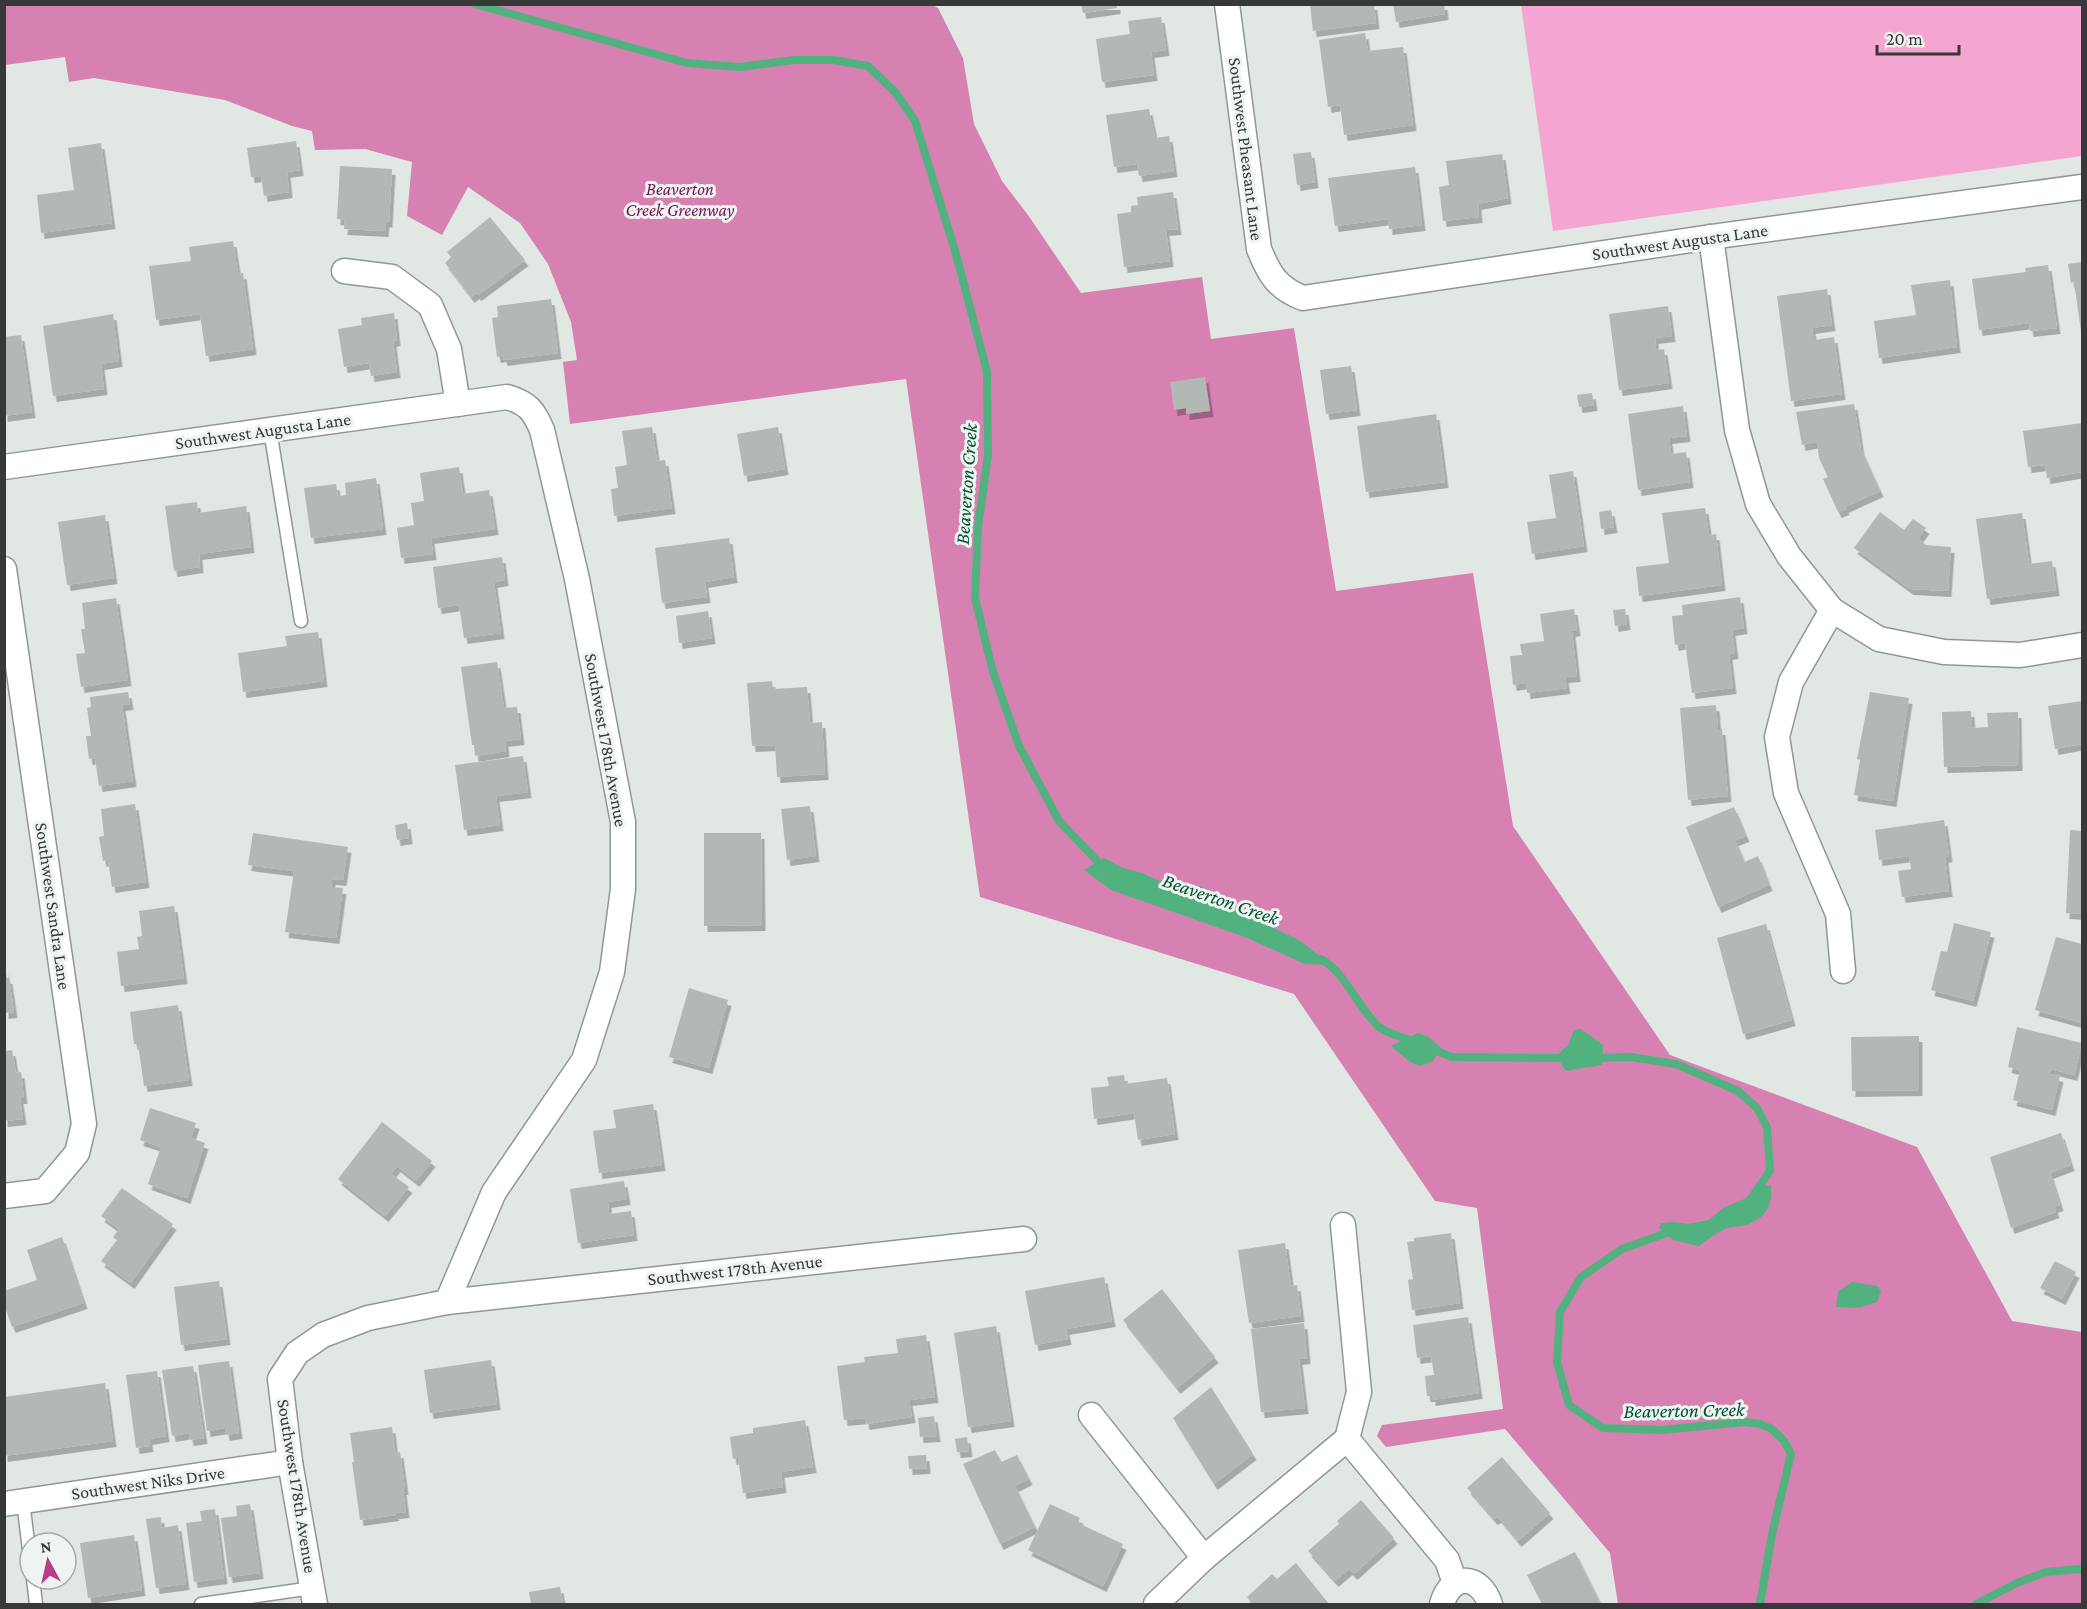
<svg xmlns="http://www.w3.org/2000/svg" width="2087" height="1609" font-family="'Crimson Pro',serif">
  <defs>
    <filter id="shadow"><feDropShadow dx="3.5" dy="6" stdDeviation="0" flood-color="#0004"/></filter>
  </defs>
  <rect width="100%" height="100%" fill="#e1e8e3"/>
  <path fill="#f5a5d1" d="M1521,5H2082V156L1553,231Z"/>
  <path fill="#d681b1" d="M930,4L938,8L963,58L974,124L1002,181L1028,215L1081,293L1202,277L1211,339L1294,328L1336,591L1473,573L1513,826L1670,1055L1917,1147L2012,1321L2082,1332V1604H1618L1610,1553L1505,1429L1386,1447L1377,1436L1382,1425L1503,1409L1477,1208L1435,1201L1294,994L980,897L906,379L570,424L563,362L577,360L571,322L548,264L520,223L468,187L442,235L407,216L412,162L365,149L315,150L312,131L292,126L225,100L94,78L69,82L65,57L5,65L4,5Z"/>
  <g fill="#51b27f">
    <path d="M1104,858L1123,868L1142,873L1175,888L1201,886L1255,919L1299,940L1331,965L1305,964L1245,937L1111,890L1084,870Z"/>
    <path d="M1581,1029L1603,1045L1602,1065L1566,1071L1556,1056L1568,1045L1574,1030Z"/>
    <path d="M1418,1033L1427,1036L1441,1048L1433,1061L1420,1066L1410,1062L1391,1046Z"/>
    <path d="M1762,1185L1771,1186C1772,1207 1767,1217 1746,1225C1740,1227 1733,1226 1727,1228C1716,1233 1708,1239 1699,1246L1673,1240L1659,1228L1661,1223L1674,1222L1688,1224L1709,1220L1723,1208L1744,1199Z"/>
    <path d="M1852,1282L1877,1286L1881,1291L1877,1302L1859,1308L1836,1307L1838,1292Z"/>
  </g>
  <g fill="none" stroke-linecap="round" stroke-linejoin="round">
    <g stroke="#51b27f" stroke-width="8">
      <path d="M475,4L687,63L740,67L794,60H834L868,66L896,93L915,121L956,254L987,372L988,455L978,527L975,598L993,672L1019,746L1059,821L1104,868"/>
      <path d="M1321,959C1345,972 1358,1008 1379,1027C1388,1034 1404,1037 1414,1042"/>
      <path d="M1429,1048L1452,1057L1567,1058"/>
      <path d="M1592,1058L1631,1057L1676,1064L1738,1091L1757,1108L1767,1127L1770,1171L1752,1197"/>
      <path d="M1675,1230L1622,1249L1581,1277L1560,1312L1557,1362L1569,1405L1603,1428L1662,1430L1744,1422L1760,1424L1772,1429L1784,1441L1791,1454L1772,1534L1760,1604"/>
      <path d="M1976,1604L2017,1583L2046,1572L2080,1569L2082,1570"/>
    </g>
  </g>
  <g fill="#b2b9b5" filter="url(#shadow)">
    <path d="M1081,4H1117V8L1083,13Z"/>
    <path d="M1310,4H1374L1376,23L1313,31Z"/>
    <path d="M1393,4H1444L1445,14L1396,22Z"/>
    <path d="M1161,17L1166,50L1151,52L1154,75L1102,82L1096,39L1130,34L1128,21Z"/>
    <path d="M1365,33L1368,51L1403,47L1413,125L1344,135L1340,105L1328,107L1319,40Z"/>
    <path d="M1149,109L1155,138L1169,136L1174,171L1139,176L1137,164L1114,167L1106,115Z"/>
    <path d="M296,141L300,170L287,172L289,192L264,196L261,176L251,177L247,148Z"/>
    <path d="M101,143L112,223L41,233L37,195L74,190L68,148Z"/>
    <path d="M1311,152L1315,182L1297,185L1293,154Z"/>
    <path d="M1502,154L1508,198L1478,204L1479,217L1443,221L1439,187L1449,185L1446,161Z"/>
    <path d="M340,166L392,169L389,222L386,221L385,231L344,229L345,220L337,219Z"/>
    <path d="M1415,167L1422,225L1389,229L1388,219L1335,226L1328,178Z"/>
    <path d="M1173,192L1178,229L1166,230L1170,261L1124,267L1117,214L1131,212V206L1138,205L1137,197Z"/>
    <path d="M490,217L525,260L478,295L476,293L471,297L445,263L451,257L447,252Z"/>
    <path d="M233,241L238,274L243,273L253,349L206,356L200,314L156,320L149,266L191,261L189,247Z"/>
    <path d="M2082,262V331H2081L2074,282L2071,283L2068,264Z"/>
    <path d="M2048,265L2057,328L2030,331L2029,323L1979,330L1972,279L2026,272L2025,268Z"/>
    <path d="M1950,280L1957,347L1879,358L1874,321L1916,315L1911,285Z"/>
    <path d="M1827,289L1832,325L1812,328L1814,340L1834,337L1842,394L1791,401L1777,296Z"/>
    <path d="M551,299L558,353L504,360L503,356L497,357L492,318L498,317L497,306Z"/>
    <path d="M1668,306L1672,336L1655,338L1656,350L1664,349L1669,383L1619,390L1609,314Z"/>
    <path d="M394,313L397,340L393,341L397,372L371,376L369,363L344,367L338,329L362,325L361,318Z"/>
    <path d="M113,314L119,361L101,364L104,389L53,396L43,326Z"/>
    <path d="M21,335L32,412L4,416V337Z"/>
    <path d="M1351,366L1357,410L1326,414L1320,370Z"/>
    <path d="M1205,377L1210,411L1186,414V408L1174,410L1170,382Z"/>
    <path d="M1592,393L1594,405L1579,407L1577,395Z"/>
    <path d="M1854,404L1861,449L1880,491L1845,507L1846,509L1838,512L1823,479L1828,477L1819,458L1817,442L1802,445L1796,412Z"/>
    <path d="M1683,406L1687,436L1669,438L1671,454L1686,452L1690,482L1638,490L1628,414Z"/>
    <path d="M1436,414L1445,482L1366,492L1357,426Z"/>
    <path d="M2082,423V472L2047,478L2045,465L2028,467L2023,431Z"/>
    <path d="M652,427L657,461L665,460L672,508L614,516L611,489L618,488L615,467L627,465L622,431Z"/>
    <path d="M778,427L785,469L744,476L737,434Z"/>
    <path d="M459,467L463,494L489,490L495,529L431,538L433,554L401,558L397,528L414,525L411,503L424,501L420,473Z"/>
    <path d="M1573,471L1584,546L1532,554L1527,522L1556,518L1549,475Z"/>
    <path d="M376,478L383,529L311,538L304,488L336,484L338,496L346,495L345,483Z"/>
    <path d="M197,502L198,513L246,506L251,547L199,554L200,567L174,571L165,506Z"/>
    <path d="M1705,508L1709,535L1716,534L1722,585L1639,596L1636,567L1669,563L1662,513Z"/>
    <path d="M1611,510L1614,527L1601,529L1599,512Z"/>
    <path d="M1880,512L1904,530L1913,519L1926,528L1918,539L1926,545L1951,547L1948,591L1910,589L1854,548Z"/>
    <path d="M2022,513L2029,564L2052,561L2056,590L1987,599L1976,519Z"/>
    <path d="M105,515L114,578L67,585L58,522Z"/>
    <path d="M729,538L734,577L705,582L707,597L662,603L655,548Z"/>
    <path d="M502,557L505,580L494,582L501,633L464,638L459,605L438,608L433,567Z"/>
    <path d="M1740,597L1744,628L1732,630L1735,653L1729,654L1733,688L1692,693L1685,643L1675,645L1672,616L1683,615L1682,605Z"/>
    <path d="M116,598L128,680L81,687L76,654L85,653L81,629H85L82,603Z"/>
    <path d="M1574,609L1577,630L1572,631L1577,676L1565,677L1567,688L1527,693L1526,683L1513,685L1510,656L1522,655L1520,644L1544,641L1540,614Z"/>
    <path d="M1625,609L1627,624L1615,626L1613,610Z"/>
    <path d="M708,611L712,638L679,643L676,616Z"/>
    <path d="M318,632L324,681L243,692L238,653L287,646L285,636Z"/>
    <path d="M497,662L504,708L517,707L521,739L505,741L506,751L475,756L474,745H472L461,667Z"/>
    <path d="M772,681L773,689L807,687L810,723L822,722L825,774L777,777L775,745L752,746L747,683Z"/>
    <path d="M128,692L130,704L122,705L133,781L99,786L95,758L89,759L86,736H91L87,708L91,707L90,697Z"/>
    <path d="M1870,692L1909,698L1893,801L1854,795L1860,760L1857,759Z"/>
    <path d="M2082,701V744L2055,749L2048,706Z"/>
    <path d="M1716,705L1718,729H1722L1728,796L1688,800L1680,708Z"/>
    <path d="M1971,711L1972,728L1988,727L1987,713L2018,712L2019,765L1944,767L1942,712Z"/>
    <path d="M523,756L528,792L496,796L500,825L464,830L455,765Z"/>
    <path d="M135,804L146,882L112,887L108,860L103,861L99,837L104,836L101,809Z"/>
    <path d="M810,806L816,856L787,860L781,809Z"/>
    <path d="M1734,807L1746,836L1735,840L1744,862L1758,856L1769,885L1718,907L1686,827Z"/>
    <path d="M1944,820L1949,856L1945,857L1949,891L1902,897L1898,871L1911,869L1909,856L1879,860L1875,830Z"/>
    <path d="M407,823L409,838L397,840L395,825Z"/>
    <path d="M2070,830L2082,831V914L2066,913Z"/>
    <path d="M253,833L348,847L343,880L332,879L331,887L343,888L336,938L285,932L294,871L248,865Z"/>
    <path d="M704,833H761L762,925L704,926Z"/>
    <path d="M174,906L184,978L121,986L117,952L139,949L137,937L142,936L139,911Z"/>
    <path d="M1954,923L1991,932L1973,1001L1931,990L1941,951L1947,952Z"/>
    <path d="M1766,924L1792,1020L1743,1034L1717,938Z"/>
    <path d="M2056,937L2082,944V1023L2035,1010Z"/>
    <path d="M5,968L7,978H9L14,1012L5,1013Z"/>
    <path d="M689,988L728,1000L709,1068L669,1057Z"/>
    <path d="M178,1005L189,1080L144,1086L138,1044H134L130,1012Z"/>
    <path d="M2017,1027L2082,1043L2074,1075L2051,1069L2049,1074L2060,1076L2052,1110L2013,1100L2020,1070L2008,1067Z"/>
    <path d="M1919,1036V1090L1852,1091L1851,1037Z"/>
    <path d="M12,1050L16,1073L21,1072L24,1098H20L23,1119L4,1121V1051Z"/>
    <path d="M1124,1075L1125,1084L1167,1078L1175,1134L1138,1140L1134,1113L1094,1119L1091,1088L1109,1086L1107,1077Z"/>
    <path d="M653,1104L662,1165L599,1173L593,1131L616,1128L613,1110Z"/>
    <path d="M150,1108L196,1123L191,1138L205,1143L187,1198L148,1184L161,1147L140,1140Z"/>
    <path d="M382,1122L432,1161L416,1181L397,1166L391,1174L409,1187L385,1216L338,1179Z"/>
    <path d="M2061,1133L2071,1165L2050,1173L2060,1205L2054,1207L2056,1212L2011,1228L1990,1157Z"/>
    <path d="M624,1181L627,1199L608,1202L609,1214L631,1211L634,1235L578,1243L570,1189Z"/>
    <path d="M122,1188L173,1224L131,1283L101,1261L117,1240L113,1237L119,1229L101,1216Z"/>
    <path d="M1451,1233L1460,1303L1412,1310L1408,1280L1413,1279L1407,1242L1414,1241V1238Z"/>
    <path d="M62,1237L84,1303L12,1327L4,1304V1291L37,1280L27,1250Z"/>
    <path d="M1285,1243L1291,1286L1297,1285L1301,1316L1249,1323L1238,1250Z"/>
    <path d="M2055,1261L2076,1272L2062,1299L2040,1288Z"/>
    <path d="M1104,1277L1112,1321L1066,1329L1068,1339L1035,1345L1025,1291Z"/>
    <path d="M219,1281L227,1339L181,1345L174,1287Z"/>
    <path d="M1162,1289L1215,1357L1177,1388L1123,1320Z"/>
    <path d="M1468,1317L1479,1393L1432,1400V1396H1427L1425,1376L1434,1375L1431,1356L1417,1358L1413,1325Z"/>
    <path d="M1304,1323L1307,1358L1299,1359L1305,1408L1261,1412L1251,1329Z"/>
    <path d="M996,1326L1011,1421L968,1427L954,1333Z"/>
    <path d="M926,1335L935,1397L909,1400L912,1417L866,1424L865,1418L844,1420L837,1366L865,1362L864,1357L898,1353L896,1339Z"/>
    <path d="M491,1360L497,1404L430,1413L424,1370Z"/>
    <path d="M229,1361L239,1433L226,1435L225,1428L207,1431L198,1365Z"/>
    <path d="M193,1366L204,1438L190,1440L189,1433L172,1436L162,1370Z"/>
    <path d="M157,1371L166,1436L149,1439L150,1446L136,1448L126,1375Z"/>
    <path d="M105,1383L113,1441L4,1456V1397Z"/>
    <path d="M1211,1387L1253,1454L1214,1484L1173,1418Z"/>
    <path d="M934,1416L937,1436L920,1437L918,1418Z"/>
    <path d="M805,1420L813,1467L781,1472L783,1487L743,1493L738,1458L733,1459L730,1437L753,1433V1428Z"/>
    <path d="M392,1427L395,1453L400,1452L405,1489H403L406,1512L395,1513L396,1515L360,1520L352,1462H354L350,1433Z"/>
    <path d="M967,1437L969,1451L957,1452L955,1439Z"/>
    <path d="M995,1450L1001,1462L1017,1455L1029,1479L1015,1486L1035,1527L1000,1544L963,1464Z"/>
    <path d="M926,1455L927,1468L909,1469L908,1456Z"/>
    <path d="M1502,1457L1550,1513L1518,1541L1498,1517L1494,1519L1467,1488Z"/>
    <path d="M1361,1500L1394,1538L1354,1574L1349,1569L1335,1581L1308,1551L1339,1524L1337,1521Z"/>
    <path d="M250,1504L260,1573L229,1577L221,1518L237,1516L236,1506Z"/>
    <path d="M1050,1504L1080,1518L1078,1523L1123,1544L1103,1586L1028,1550Z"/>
    <path d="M215,1509L224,1578L194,1582L186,1523L202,1521L200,1511Z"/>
    <path d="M161,1517L162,1528L178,1525L186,1584L156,1588L146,1519Z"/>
    <path d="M134,1535L142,1590L88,1598L80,1543Z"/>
    <path d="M1575,1552L1601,1604H1542L1527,1575Z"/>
    <path d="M1296,1563L1329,1604H1248L1251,1602L1247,1597L1272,1574L1277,1579Z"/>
    <path d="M560,1587L563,1604H531L529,1592Z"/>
  </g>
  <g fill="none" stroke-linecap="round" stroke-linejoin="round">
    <g stroke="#919894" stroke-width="15">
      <g id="service">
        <path d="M270,430L301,621"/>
        <path d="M23,1501L30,1558"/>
        <path d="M33,1579L36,1604"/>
        <path d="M201,1604L312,1588"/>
      </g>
    </g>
    <g stroke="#919894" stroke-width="27">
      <g id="minor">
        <path d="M1227,4L1259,249C1269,274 1277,288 1303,298L1711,237L2082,187"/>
        <path d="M1711,237L1737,430L1758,504L1789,556L1832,610L1879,639L1944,652L2020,655L2082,645"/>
        <path d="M344,271L392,277L430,305L449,349L458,404"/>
        <path d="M4,467L507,397C528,403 534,411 542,430L577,579L623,822V889L612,972L584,1060L494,1192L447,1302L368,1318L323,1335L297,1353L280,1379L290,1462L315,1604"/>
        <path d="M4,569L84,1124L77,1153L45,1191L4,1196"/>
        <path d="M1832,610L1791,682L1777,737L1786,793L1838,914L1843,971"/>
        <path d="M447,1302L1024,1239"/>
        <path d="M1091,1415L1204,1558L1347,1439L1359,1392L1343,1225"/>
        <path d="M1347,1439L1447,1560L1455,1583"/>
        <path d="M4,1504L290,1462"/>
        <path d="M1156,1604L1204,1558"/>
        <path d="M1442,1604C1451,1572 1480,1574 1490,1604"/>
      </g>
    </g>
    <use href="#service" stroke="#fff" stroke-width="12"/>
    <use href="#minor" stroke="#fff" stroke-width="24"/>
  </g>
  <g text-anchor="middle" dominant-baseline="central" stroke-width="6" stroke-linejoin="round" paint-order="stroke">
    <g font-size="18" fill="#363937" stroke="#eef5f1">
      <text transform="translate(1246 149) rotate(83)">Southwest Pheasant Lane</text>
      <text transform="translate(1680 242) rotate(-8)">Southwest Augusta Lane</text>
      <text transform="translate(263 431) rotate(-8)">Southwest Augusta Lane</text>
      <text transform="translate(606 740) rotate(80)">Southwest 178th Avenue</text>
      <text transform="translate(53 906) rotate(82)">Southwest Sandra Lane</text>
      <text transform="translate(735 1270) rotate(-6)">Southwest 178th Avenue</text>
      <text transform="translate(148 1483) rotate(-8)">Southwest Niks Drive</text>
      <text transform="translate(297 1486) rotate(81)">Southwest 178th Avenue</text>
    </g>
    <g font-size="18" font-style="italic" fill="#771256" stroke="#eef5f1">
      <text x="680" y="189">Beaverton<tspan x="680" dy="21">Creek Greenway</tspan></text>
    </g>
    <g font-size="20" font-style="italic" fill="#005130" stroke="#eef5f1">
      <text transform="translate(966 484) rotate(-86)">Beaverton Creek</text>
      <text transform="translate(1221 899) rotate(19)">Beaverton Creek</text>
      <text transform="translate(1684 1410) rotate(-1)">Beaverton Creek</text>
    </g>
  </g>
  <rect width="2087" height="1609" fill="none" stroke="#363937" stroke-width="12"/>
  <g transform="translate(48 1561) rotate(352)"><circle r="28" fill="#eef5f1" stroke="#a4aaa7" stroke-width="1.5"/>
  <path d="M0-4.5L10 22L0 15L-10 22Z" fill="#b93c8b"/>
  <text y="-9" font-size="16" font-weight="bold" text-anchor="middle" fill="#363937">N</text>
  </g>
  <path d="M1877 45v9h82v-9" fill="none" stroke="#363937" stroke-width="3"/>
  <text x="1886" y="45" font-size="18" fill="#363937" stroke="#eef5f1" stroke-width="4.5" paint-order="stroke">20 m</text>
</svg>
